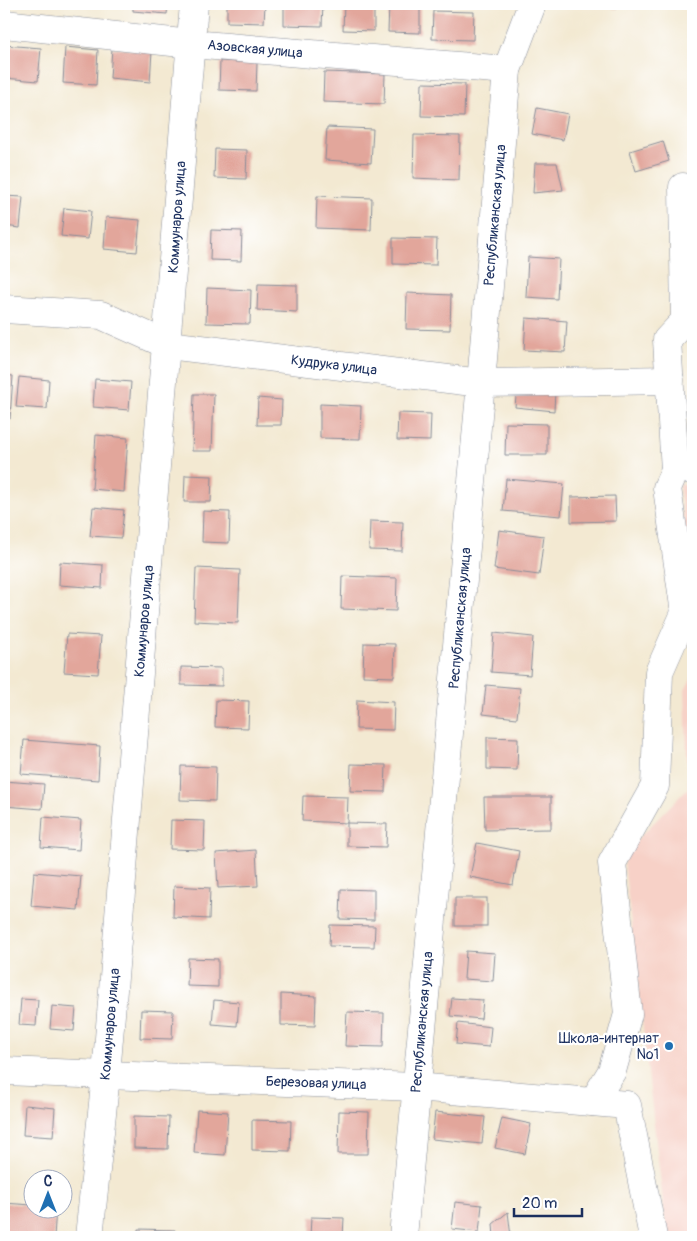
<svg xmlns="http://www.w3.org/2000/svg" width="697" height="1241" font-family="Pangolin,sans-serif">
  <rect width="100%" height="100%" fill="#fff"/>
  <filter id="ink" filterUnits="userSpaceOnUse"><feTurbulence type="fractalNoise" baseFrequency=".02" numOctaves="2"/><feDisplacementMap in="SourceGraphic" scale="10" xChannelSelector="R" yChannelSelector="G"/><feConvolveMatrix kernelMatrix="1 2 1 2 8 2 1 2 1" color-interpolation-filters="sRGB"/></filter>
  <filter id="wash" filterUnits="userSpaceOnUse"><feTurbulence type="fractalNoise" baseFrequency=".0096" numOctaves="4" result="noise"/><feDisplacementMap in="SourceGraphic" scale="20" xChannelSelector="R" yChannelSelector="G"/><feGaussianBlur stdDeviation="1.12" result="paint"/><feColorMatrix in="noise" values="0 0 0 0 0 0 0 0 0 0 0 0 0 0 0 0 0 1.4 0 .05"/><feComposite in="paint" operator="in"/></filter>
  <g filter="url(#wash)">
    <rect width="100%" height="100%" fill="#f3e9d2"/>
    <g fill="#f7d1c7">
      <path d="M693,484V589L679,485Z"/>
      <path d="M693,675V1237H667L623,854L688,788L685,690Z"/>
    </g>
    <g id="blocks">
      <g fill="#e2a69b">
        <path d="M133,4H168L167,14L133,11Z"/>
        <path d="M227,4H265L264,23L227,22Z"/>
        <path d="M284,4H323L322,26L284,25Z"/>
        <path d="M344,4H374V31L343,30Z"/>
        <path d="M389,4H420V33L388,32Z"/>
        <path d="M602,4H618L616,9Z"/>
        <path d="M433,11L474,12L473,40L432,39Z"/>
        <path d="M4,45L41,48L38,81L4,78Z"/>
        <path d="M65,47L98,50L96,85L63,83Z"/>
        <path d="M112,48L152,51L150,82L110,78Z"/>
        <path d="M220,61L257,63L256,91L219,90Z"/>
        <path d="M324,72L385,74L384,104L323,102Z"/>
        <path d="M422,83L465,84L464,117L421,116Z"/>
        <path d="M537,108L568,114L563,140L532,134Z"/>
        <path d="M327,127L373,129L371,163L325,160Z"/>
        <path d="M414,135L460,136L459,180L413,178Z"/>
        <path d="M663,141L669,161L636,171L630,151Z"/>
        <path d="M215,149L247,150L246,179L214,178Z"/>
        <path d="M535,163H557L563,190L533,193Z"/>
        <path d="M4,196L23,197L20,228L4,226Z"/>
        <path d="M317,196L372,198L371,230L316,228Z"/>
        <path d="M64,208L91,211L88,239L61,236Z"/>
        <path d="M106,217L140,220L137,252L104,249Z"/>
        <path d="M211,230L242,231L241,261L210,260Z"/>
        <path d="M393,238L437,239L436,265L393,264Z"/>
        <path d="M528,257L559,259L557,299L526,297Z"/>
        <path d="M258,284L297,285V312L257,310Z"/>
        <path d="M207,288L251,290L250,324L206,323Z"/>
        <path d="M407,293L451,295L450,330L406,329Z"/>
        <path d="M526,318L567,321L565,352L524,350Z"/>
        <path d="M4,375L13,376L10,419L4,418Z"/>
        <path d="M19,377L49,380L47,409L16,407Z"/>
        <path d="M95,379L131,382L129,410L93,407Z"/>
        <path d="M517,386L555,390L554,411L515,407Z"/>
        <path d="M194,394H214L212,451H192Z"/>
        <path d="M258,398L282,400L281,425H257Z"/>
        <path d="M320,404L361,406L360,439L320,438Z"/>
        <path d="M398,413L431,414L430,441L397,440Z"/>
        <path d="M506,423L547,424V455H505Z"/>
        <path d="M96,435L128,438L124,492L92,489Z"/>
        <path d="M185,475L212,476L211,502H184Z"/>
        <path d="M506,479L564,484L561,516L503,511Z"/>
        <path d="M615,496L616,521L571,522V497Z"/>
        <path d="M93,507L124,510L121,538L90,536Z"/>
        <path d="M203,511L230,512L229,543L202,542Z"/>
        <path d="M370,521L403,522L402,551L369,550Z"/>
        <path d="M499,530L544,536L539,575L494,569Z"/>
        <path d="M60,562L103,565L102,588L59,585Z"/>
        <path d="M196,568L240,570L238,623L194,621Z"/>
        <path d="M342,576L397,578L396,611L341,609Z"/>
        <path d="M494,633L533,637L530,675L491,672Z"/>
        <path d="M67,634L101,636L98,674L64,672Z"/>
        <path d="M364,643L395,644L394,677L363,676Z"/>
        <path d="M181,667L222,668V686L181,685Z"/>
        <path d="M486,685L520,688L517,718L483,714Z"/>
        <path d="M216,700L249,701L248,728L215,727Z"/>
        <path d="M357,700L394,702L393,730L356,729Z"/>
        <path d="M487,737L518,738L517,770L487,769Z"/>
        <path d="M24,740L100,746L98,780L21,774Z"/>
        <path d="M351,764L386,765L385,792L350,791Z"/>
        <path d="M181,766L216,767L215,801L180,800Z"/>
        <path d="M4,781L44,784L42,809L4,806Z"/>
        <path d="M303,796L348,797L347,823L387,824L386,847L347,846V823L302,821Z"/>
        <path d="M484,797H551V829L485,830Z"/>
        <path d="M43,817L81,820L79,850L41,847Z"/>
        <path d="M171,820L205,821L204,850L170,849Z"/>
        <path d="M477,843L519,851L513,885L470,877Z"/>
        <path d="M256,850L258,886L218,888L216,853Z"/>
        <path d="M34,872L81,876L78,910L31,906Z"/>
        <path d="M174,886L210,888L209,919L173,917Z"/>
        <path d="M341,889L374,890V920L340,919Z"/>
        <rect x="455" y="898" width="32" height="28"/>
        <path d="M330,925L375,926L374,947L329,946Z"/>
        <path d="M466,951L495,953L493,981L464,979Z"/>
        <path d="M188,958L218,959V987L187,986Z"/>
        <path d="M281,994L316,996L315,1026L281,1025Z"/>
        <path d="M452,998L483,1000L481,1019L450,1016Z"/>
        <path d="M21,999L38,1000L36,1026L19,1025Z"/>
        <path d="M214,1000L239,1002L237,1026L212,1024Z"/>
        <path d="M52,1006L76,1008L74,1031L50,1029Z"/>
        <path d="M141,1010L173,1011L172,1039L140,1038Z"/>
        <path d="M347,1012L384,1013L383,1047L345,1046Z"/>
        <path d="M458,1023L491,1027L489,1047L456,1044Z"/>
        <path d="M25,1105L55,1108L53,1137L23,1135Z"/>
        <path d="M197,1110L228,1112L225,1155L194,1153Z"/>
        <path d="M339,1111L369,1112L368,1154H338Z"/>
        <path d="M435,1112L485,1117L482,1144L432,1139Z"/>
        <path d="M134,1116L169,1117L168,1149L134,1148Z"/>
        <path d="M502,1118L531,1124L525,1154L495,1148Z"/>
        <path d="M252,1120L291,1121L290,1151L252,1150Z"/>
        <path d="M455,1202L482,1205L479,1232L452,1229Z"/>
        <path d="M4,1203L32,1205V1208H56L54,1237L4,1235Z"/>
        <path d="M508,1212L511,1237H494L493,1224Z"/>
        <path d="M311,1217L344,1218L343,1237H310Z"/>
        <path d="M138,1229L175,1230L174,1237H138Z"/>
      </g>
    </g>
  </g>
  <g filter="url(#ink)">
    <use href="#blocks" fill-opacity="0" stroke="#878c98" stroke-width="1"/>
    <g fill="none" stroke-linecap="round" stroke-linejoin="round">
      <g stroke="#878c98" stroke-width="29">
        <g id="minor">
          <path d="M4,24L191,44L507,70"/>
          <path d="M683,187L685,321L667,340L675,470L693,469"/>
          <path d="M4,309L101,315L168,345L481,383L670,380"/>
          <path d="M4,1071L416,1087L627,1105L653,1237"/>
          <path d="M593,1102L612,1071L628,1014L612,863L655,786L659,672L685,613L667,488L675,470"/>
          <path d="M89,1237L106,1075L194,4"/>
          <path d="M403,1237L481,383L507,70L532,4"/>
        </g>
      </g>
      <use href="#minor" stroke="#fff" stroke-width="28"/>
    </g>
  </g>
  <circle fill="#1f6fb2" stroke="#fff" stroke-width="2" cx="669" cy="1046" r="5"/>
  <g text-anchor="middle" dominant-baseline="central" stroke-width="4.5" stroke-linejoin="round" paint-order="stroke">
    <g font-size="14" fill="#1b2f5e" stroke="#fff">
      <text transform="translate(255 49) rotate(5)">Азовская улица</text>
      <text transform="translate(495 215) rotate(-85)">Республиканская улица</text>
      <text transform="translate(177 217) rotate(-86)">Коммунаров улица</text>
      <text transform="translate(334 365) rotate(7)">Кудрука улица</text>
      <text transform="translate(460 618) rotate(-85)">Республиканская улица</text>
      <text transform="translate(144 621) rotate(-85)">Коммунаров улица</text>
      <text transform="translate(422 1022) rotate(-85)">Республиканская улица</text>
      <text transform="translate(110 1024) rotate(-85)">Коммунаров улица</text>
      <text transform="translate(316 1083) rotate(2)">Березовая улица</text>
    </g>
    <g font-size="14" fill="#1b2f5e" stroke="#fff" text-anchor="end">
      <text x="659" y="1038">Школа-интернат<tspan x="659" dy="16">№1</tspan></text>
    </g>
  </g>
  <rect width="697" height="1241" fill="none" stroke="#fff" stroke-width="20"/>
  <g transform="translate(48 1194)"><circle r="24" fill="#ffffff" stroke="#a4acbf"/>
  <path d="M0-4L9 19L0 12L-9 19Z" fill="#1f6fb2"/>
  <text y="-8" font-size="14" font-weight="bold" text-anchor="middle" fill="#1b2f5e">С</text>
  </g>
  <path d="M514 1208v8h68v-8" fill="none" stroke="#1b2f5e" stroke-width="2.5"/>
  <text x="522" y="1208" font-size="15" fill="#1b2f5e" stroke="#ffffff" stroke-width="4" paint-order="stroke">20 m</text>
</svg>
